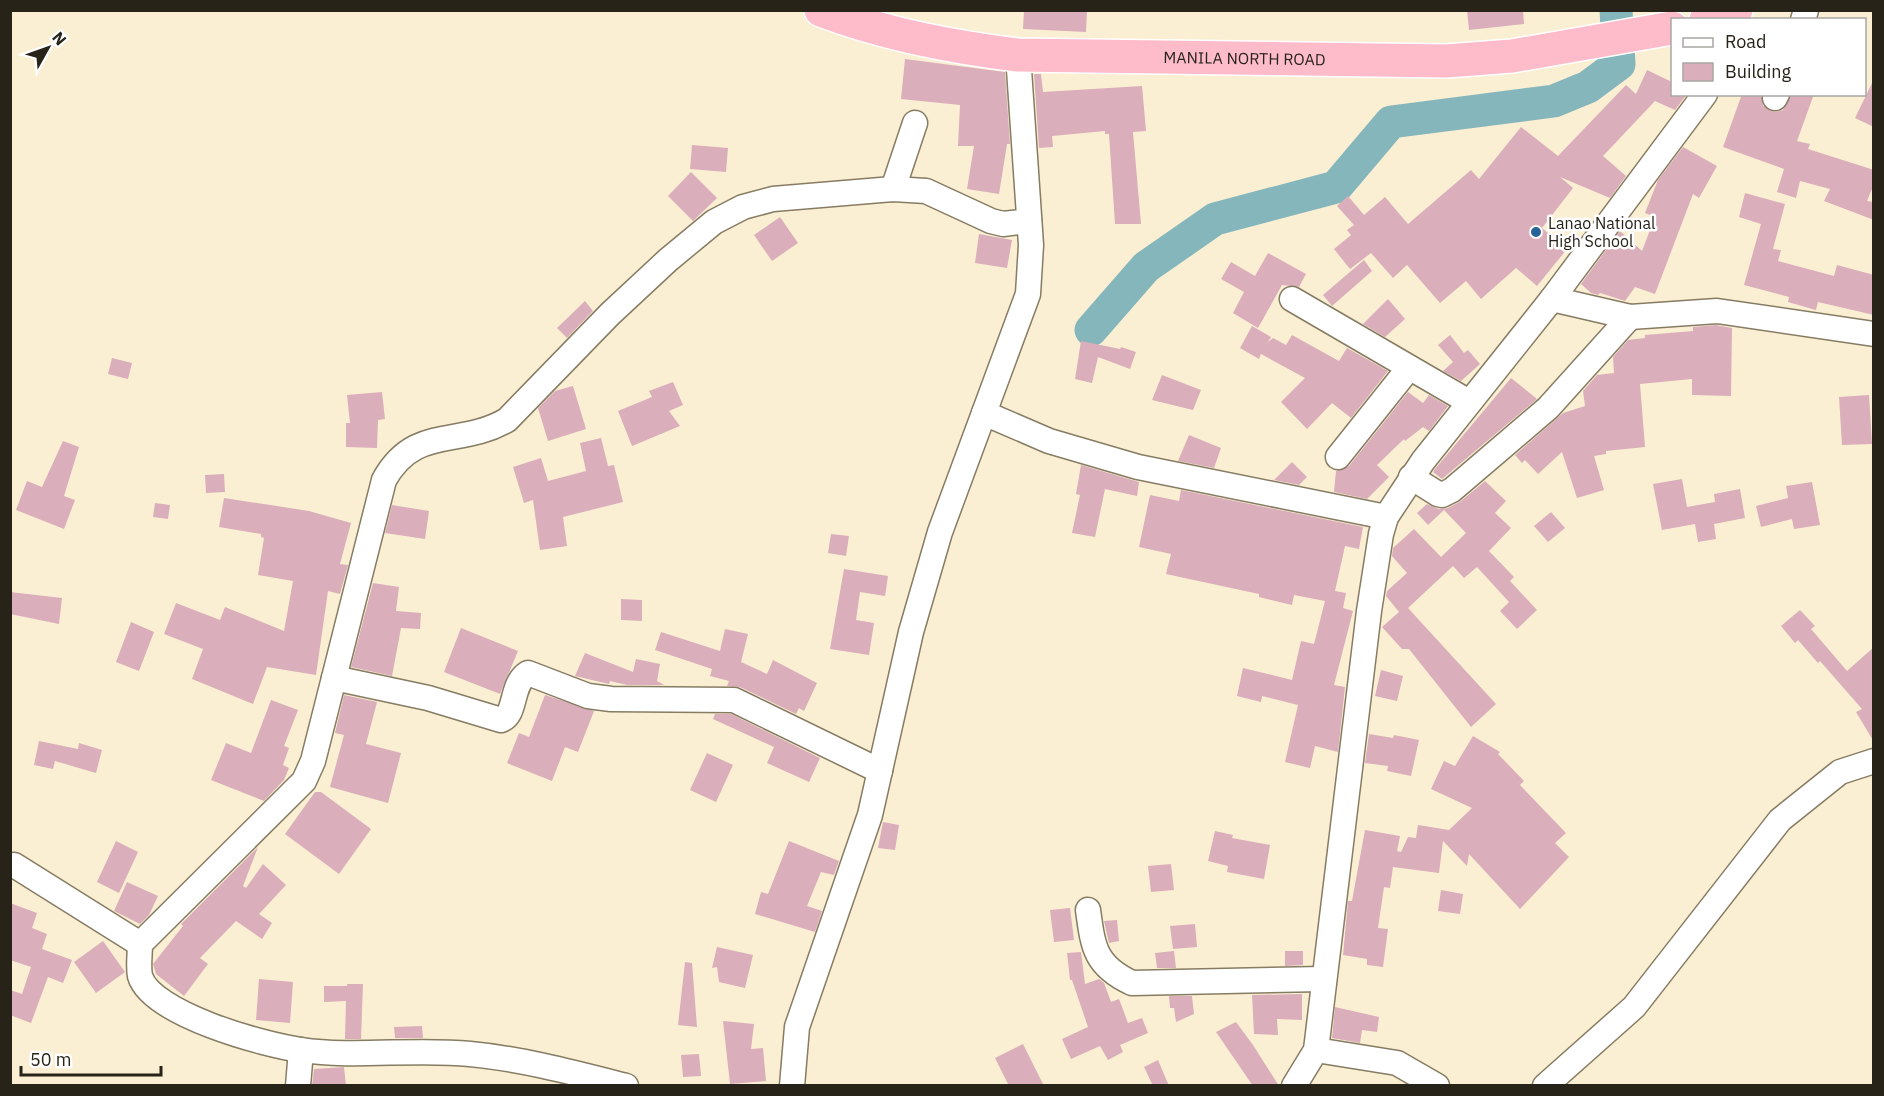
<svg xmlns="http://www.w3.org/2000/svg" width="1884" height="1096" font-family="'IBM Plex Sans',sans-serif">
  <rect width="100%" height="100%" fill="#fbefd3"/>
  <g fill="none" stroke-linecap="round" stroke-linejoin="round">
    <path stroke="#84b6bb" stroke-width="33" d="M1091,330L1146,267L1215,219L1336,187L1391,122L1554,101L1588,87L1619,64L1616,10"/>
  </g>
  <g fill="#daaebb">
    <path d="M1024,10H1087L1086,32L1023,29Z"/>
    <path d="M1467,10H1523L1524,24L1469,30Z"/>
    <path d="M905,59L1005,72L1010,144H1007L999,194L967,189L974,146H958L960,105L901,99Z"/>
    <path d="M1647,70L1672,82V94H1687L1675,110L1655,101L1603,156L1626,176L1610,198L1560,177L1573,188L1542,228L1567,249L1537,286L1516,268L1481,299L1466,281L1440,303L1407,265L1393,278L1371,253L1350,269L1334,249L1351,235L1347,230L1354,225L1337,206L1348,196L1364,215L1385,197L1408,224L1471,170L1479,179L1521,127L1558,156L1626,85L1636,94Z"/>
    <path d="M1034,74H1041L1043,92L1142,86L1146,131L1133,132L1141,224H1115L1109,134H1105V131L1052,136L1053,147L1039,148Z"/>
    <path d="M1874,79V127L1855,118Z"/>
    <path d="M1742,94H1762L1763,106L1775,112L1783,110L1791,94H1814L1797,141L1810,144L1808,149L1874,170V184L1867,201L1874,202V220L1824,201L1830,189L1800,181L1796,198L1777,192L1784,169L1723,147Z"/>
    <path d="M692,145L728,148L726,172L690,169Z"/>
    <path d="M1683,147L1717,166L1699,198L1693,194L1655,294L1635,287L1625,301L1600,293L1598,295L1591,293L1581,284L1620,231L1642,251L1655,217L1645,213L1658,180Z"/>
    <path d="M691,172L717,198L693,221L668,196Z"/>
    <path d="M1745,193L1785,204L1773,249L1781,250L1778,261L1834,276L1837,265L1874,275V315L1818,302L1816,310L1788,302L1789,297L1744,285L1761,224L1739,217Z"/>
    <path d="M780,217L798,243L772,261L754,235Z"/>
    <path d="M979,234L1012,240L1007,268L975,263Z"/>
    <path d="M1268,253L1306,274L1299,287L1282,285L1258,328L1233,313L1244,292L1221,279L1231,262L1255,276Z"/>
    <path d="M1364,260L1372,271L1332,306L1323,295Z"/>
    <path d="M1388,299L1405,319L1385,337L1363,324Z"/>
    <path d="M585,301L593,311L567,338L557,328Z"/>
    <path d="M1716,325L1732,328L1731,396L1692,395V379L1640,384L1645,447L1606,451V454L1594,456L1604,490L1577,498L1562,452L1538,474L1525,460L1522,463L1515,455L1563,413L1585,406L1583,391L1597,375L1614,373L1613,357L1628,340L1645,338V335L1693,331V327Z"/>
    <path d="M1252,326L1271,337L1268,342L1273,338L1286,345L1292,335L1339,361L1347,348L1388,371L1351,418L1332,403L1307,429L1281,402L1305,378L1261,354L1259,359L1240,348Z"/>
    <path d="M1450,335L1464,353L1468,350L1480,364L1461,381L1443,371L1453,362L1438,345Z"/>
    <path d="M1081,341L1120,349L1121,347L1136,352L1130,369L1098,357L1092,383L1075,379Z"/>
    <path d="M112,358L132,363L128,379L108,374Z"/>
    <path d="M1162,375L1201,390L1193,410L1152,400Z"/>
    <path d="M1511,378L1537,399L1442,479L1433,472L1435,469Z"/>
    <path d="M673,382L683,405L669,411L680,426L632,446L618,411L652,397L649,391Z"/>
    <path d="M573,386L586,429L548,441L538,408L555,391Z"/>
    <path d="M382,392L385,419L378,420L377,448L346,447V423H350L347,395Z"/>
    <path d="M1408,392L1423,403L1429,395L1448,406L1429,431L1423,427L1405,441L1404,439L1377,465L1389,477L1367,499L1334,492L1336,471L1349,466Z"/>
    <path d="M1869,395L1872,444L1842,445L1839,397Z"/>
    <path d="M1189,435L1221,448L1214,468L1178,461Z"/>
    <path d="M601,438L608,466L614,465L623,502L563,517L567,546L540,550L533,500L524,503L513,467L541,458L548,481L586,471L580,443Z"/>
    <path d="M63,441L79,447L64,496L75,500L64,529L16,510L27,481L42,487Z"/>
    <path d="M1292,462L1307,477L1299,485L1274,480Z"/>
    <path d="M1081,465L1139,482L1137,496L1105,489L1095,537L1072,533L1080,495L1076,494Z"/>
    <path d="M224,474L225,492L206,493L205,475Z"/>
    <path d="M1682,479L1687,507L1715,502L1714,494L1740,489L1745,518L1714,524L1716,539L1698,542L1695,524L1662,530L1653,484Z"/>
    <path d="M1485,481L1506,501L1495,513L1511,528L1489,551L1514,577L1510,581L1537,610L1517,629L1500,611L1509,602L1477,567L1464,578L1453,566L1408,608L1496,704L1471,727L1409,649H1402L1382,627L1399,612L1386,596L1387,591L1407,573L1392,556L1393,548L1414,529L1441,557L1466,533L1444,510L1428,525L1417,513L1427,504L1439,509L1448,508L1461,501Z"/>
    <path d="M1812,482L1820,525L1794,529L1792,519L1761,527L1756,506L1788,498L1786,486Z"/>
    <path d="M1181,490L1363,527L1359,549L1345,546L1335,591L1346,593L1343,608L1353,611L1334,685L1345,687L1338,752L1315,746L1310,768L1285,762L1298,705L1262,696L1261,702L1237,696L1243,668L1292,680L1301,641L1314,644L1325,601L1294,595L1292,605L1259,597V594L1166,574L1171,554L1139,547L1150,495L1179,501Z"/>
    <path d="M224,498L309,511L351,523L340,564L348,565L340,594L328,591L316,675L267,667L253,704L192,679L203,649L164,634L176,603L220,620L225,607L284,631L293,581L258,575L264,538L261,537V534L219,527Z"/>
    <path d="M155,503L170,505L168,519L153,517Z"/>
    <path d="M392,505L429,511L425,539L385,533Z"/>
    <path d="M1551,512L1565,528L1548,542L1534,526Z"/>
    <path d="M831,534L849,536L846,556L828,553Z"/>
    <path d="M844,569L888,576L885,596L860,592L856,620L874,623L869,655L830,649Z"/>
    <path d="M373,583L399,587L396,611L421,613L420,629L401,628L392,676L351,667Z"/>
    <path d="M10,592L62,598L59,624L10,614Z"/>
    <path d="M621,599L642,600V621L621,620Z"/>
    <path d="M1800,610L1815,626L1811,629L1847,671L1874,647V742L1856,712L1862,709L1820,661L1818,663L1798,640L1795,643L1781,626Z"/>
    <path d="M131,622L154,632L139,671L116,662Z"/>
    <path d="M461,628L518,651L500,694L444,672Z"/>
    <path d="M725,629L748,634L741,662L767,674L773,660L817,683L804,711L799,708L796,714L740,687L727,686L729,681L710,676L712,669L655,650L661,632L720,651Z"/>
    <path d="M585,653L633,672L636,659L660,664L657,681L664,685H627L610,681L609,684L575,676Z"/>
    <path d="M1381,670L1403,676L1397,701L1375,696Z"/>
    <path d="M344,695L377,702L366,744L401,753L388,803L330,787L344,735L335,733Z"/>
    <path d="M545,695L594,711L578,752L565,747L552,781L507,763L519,733L529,737Z"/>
    <path d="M271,700L298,710L284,746L289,748L283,765L289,768L284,780L264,801L211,780L226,743L251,753Z"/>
    <path d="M715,714H731L820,758L809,782L767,763L774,747L713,719Z"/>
    <path d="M1369,734L1393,738L1394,735L1419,740L1411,776L1387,771L1388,766L1365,763Z"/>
    <path d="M1473,736L1500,752L1498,754L1524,781L1520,785L1566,833L1555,843L1569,857L1520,909L1469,854L1467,866L1443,841L1439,873L1393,867L1390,888L1384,887L1378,928L1388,929L1383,967L1367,965V959L1343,955L1348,901H1352L1365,830L1400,836L1397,851L1401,852L1408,837L1416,838L1418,825L1449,830L1472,808L1431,789L1444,761L1455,766Z"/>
    <path d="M39,741L78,749L79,743L102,750L96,773L55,761L53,769L34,765Z"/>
    <path d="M707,753L733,765L716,802L690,790Z"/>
    <path d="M315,792H321L371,829L339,874L285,834Z"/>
    <path d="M883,822L899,825L895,850L878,848Z"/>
    <path d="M1215,831L1233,835L1232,838L1270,845L1264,879L1227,872L1228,866L1208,861Z"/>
    <path d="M116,841L138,852L119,893L97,882Z"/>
    <path d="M789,841L839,861L834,875L821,872L807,906L822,911L815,932L755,914L761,892L768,894Z"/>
    <path d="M258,847L243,886L246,888L263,864L286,885L259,914L272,923L262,939L236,921L200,958L208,964L184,996L156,974L153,964L183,926L181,924Z"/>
    <path d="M1171,864L1174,890L1151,892L1148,866Z"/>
    <path d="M127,882L158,896L149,915L140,924L114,911Z"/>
    <path d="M1441,890L1463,894L1460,914L1438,911Z"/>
    <path d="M10,903L37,913L32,928L47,934L42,949L72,960L63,983L48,977L31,1023L10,1015V990L22,994L31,967L10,960Z"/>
    <path d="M1070,908L1074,940L1054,942L1050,910Z"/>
    <path d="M1117,920L1119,941L1109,943L1104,921Z"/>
    <path d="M1195,924L1197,947L1173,949L1170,926Z"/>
    <path d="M103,941L125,972L96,993L74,962Z"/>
    <path d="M717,947L753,955L745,988L719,982L717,967L712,968Z"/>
    <path d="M1174,951L1176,968H1157L1155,953Z"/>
    <path d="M1285,951H1303V965L1285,966Z"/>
    <path d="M1081,952L1085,984L1099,979L1104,983L1111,1002L1119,999L1128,1023L1142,1018L1148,1033L1120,1045L1123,1052L1108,1060L1100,1046L1071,1059L1062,1039L1088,1027L1072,980H1070L1067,953Z"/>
    <path d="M685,962L692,963L697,1027L678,1025Z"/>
    <path d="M259,979L293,982L290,1023L256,1020Z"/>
    <path d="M347,984H363L361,1039H345L346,1001L324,1002V986H347Z"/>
    <path d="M1302,994V1020L1277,1019L1278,1035L1254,1034L1252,995Z"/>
    <path d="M1169,996H1192L1194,1014L1176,1022L1174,1008H1170Z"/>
    <path d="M1335,1007L1379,1017L1377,1032L1362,1030L1360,1043L1332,1038Z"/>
    <path d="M723,1021L754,1024L751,1049L763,1048L766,1081L730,1084Z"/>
    <path d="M1236,1022L1253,1045L1279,1086H1253L1216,1032Z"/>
    <path d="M422,1026L423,1038H395L394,1027Z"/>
    <path d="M1023,1044L1044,1086H1009L995,1058Z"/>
    <path d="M699,1054L701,1076L683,1077L681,1055Z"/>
    <path d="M1158,1060L1169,1086H1153L1144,1067Z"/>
    <path d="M344,1067L346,1086H312L314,1069Z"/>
  </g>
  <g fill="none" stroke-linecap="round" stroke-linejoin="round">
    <g stroke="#867c63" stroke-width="27">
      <g id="minor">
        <path d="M1803,20L1806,10"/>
        <path d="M1775,98L1777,94"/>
        <path d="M893,189L915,123"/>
        <path d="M1292,299L1469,402"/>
        <path d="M1552,299L1630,317L1717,311L1874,334"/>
        <path d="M984,413L1049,441L1138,467L1386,517"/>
        <path d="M1338,457L1409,368"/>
        <path d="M1411,477L1438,494L1442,495L1452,490L1548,408L1630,317"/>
        <path d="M334,678L428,698L501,720C517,715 510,684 528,673L588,696L611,699L734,700L880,771"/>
        <path d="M14,865L140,944"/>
        <path d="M1088,910C1093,947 1095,966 1132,983L1323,979"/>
        <path d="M1316,1050L1397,1063L1437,1086"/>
        <path d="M298,1086L301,1050"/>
        <path d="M626,1086C575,1073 523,1059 470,1054C415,1048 355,1058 301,1050C264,1045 151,1014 140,976C138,966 140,954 140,944L304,781L313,761L384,480C415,424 459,448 507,420L610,314L668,260L714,222L743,207L773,199L893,189L926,191L991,221L1003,224L1029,221"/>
        <path d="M792,1086L797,1027L870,815L911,632L940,532L1028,294L1031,245L1018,55"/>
        <path d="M1294,1086L1316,1050L1369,611L1381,534L1386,517L1423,461L1552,299L1705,94"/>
        <path d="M1545,1086L1634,1007L1780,820L1840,772L1874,761"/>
      </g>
    </g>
    <g stroke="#fff" stroke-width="36">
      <g id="highway">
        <path id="s1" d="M821,10C884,34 951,47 1018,55L1446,61L1512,56L1672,28"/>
        <path d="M1706,20L1736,10"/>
      </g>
    </g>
    <use href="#minor" stroke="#fff" stroke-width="24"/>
    <use href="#highway" stroke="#febbca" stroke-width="33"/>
  </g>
  <circle fill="#276299" stroke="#fff" stroke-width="2" cx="1536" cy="232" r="6"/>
  <g text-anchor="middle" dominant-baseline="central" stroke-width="5" stroke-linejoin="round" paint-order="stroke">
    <g font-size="16" fill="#272319" stroke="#fff">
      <text stroke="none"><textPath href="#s1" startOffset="429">MANILA NORTH ROAD</textPath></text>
    </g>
    <g font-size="16" fill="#272319" stroke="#fff" text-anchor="start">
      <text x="1548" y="223">Lanao National<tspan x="1548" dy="18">High School</tspan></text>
    </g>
  </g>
  <rect width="1884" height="1096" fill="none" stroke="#272319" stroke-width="24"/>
  <rect x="1671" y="18" width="195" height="78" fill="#ffffff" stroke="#a9a7a3" stroke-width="1.5"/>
  <rect x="1683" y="38" width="30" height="9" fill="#ffffff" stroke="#a9a7a3" stroke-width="1.5"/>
  <text x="1725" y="48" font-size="18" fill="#272319">Road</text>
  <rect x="1683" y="63" width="30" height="18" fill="#daaebb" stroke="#a9a7a3" stroke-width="1.5"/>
  <text x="1725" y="78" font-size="18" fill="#272319">Building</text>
  <g transform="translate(48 48) rotate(50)" stroke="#ffffff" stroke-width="4.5" paint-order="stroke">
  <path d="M0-4.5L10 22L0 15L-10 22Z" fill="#272319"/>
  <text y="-9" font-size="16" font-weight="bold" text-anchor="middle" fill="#272319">N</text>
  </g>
  <path d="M21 1066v9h140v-9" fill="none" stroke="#272319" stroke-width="3"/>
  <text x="30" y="1066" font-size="18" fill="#272319" stroke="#ffffff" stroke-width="4.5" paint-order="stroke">50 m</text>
</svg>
